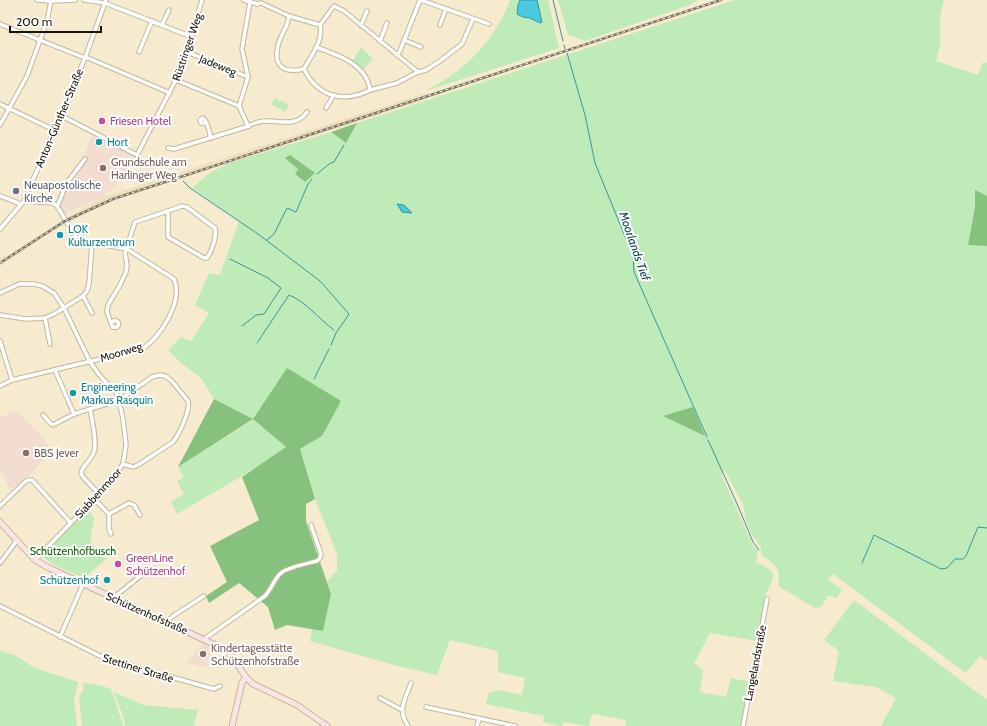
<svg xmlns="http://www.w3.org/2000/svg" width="987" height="726" font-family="Cabin,sans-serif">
  <rect width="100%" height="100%" fill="#f6ebce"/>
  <path fill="#ede0bb" d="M425,93L427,99L115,200L68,221L0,266V256L3,260L66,218L104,197Z"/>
  <g fill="#f3ddd1">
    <path d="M94,132L137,155L112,190L104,193L105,197L61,215L57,206L63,189L85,159L84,155Z"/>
    <path d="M16,411L43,437L49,447L44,458L28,477L10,490L0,470V417Z"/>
    <path d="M204,644L214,649L208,659L209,668L186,663Z"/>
  </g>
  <g fill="#bfebb8">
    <path d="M510,0H548L559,48L425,91C435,85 447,79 457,71C480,54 500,28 510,0Z"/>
    <path d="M558,0H700L692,3V4L585,41L568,35Z"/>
    <path d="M735,0H944L940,17V46L936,61L978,75L983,62L987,63V196L975,191V207L968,245L987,246V661L980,656L966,673L833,574L828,579L842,590L836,599L832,596H828L821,607L815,608L778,586C781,566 776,566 761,555V547L751,534L746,521L743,504L725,471L721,474L749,537L754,547L758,550L756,562L769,569L773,573V579L766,594L757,641L710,633L694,664L703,670L700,692L726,697L731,678L750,682L741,726H626L625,720L592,714L589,726L563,722L562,726H560L543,722L544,716L486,704L489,693L499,690L522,695L525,678L498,672V651L450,640L437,675L394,665L310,641L312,629L322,631L331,594L327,581L337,571V554L315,499L300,449L322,436L254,419L287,448L242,476L177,514L171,502L184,494L177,481L184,477L178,467L253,420L214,399L201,378L181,363L168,350L181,337L191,341L209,313L195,305L209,273L220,275L239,221L192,188L208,174L229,163L331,132L346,143L357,123Z"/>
    <path d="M361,47L373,59L363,70L352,62Z"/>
    <path d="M275,98L289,105L285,112L271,104Z"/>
    <path d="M87,507L94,518L90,541L106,559L85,578C73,573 48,565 41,554Z"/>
    <path d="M854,600L987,700V726H881L896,698L876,687L833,681L839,651L824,640Z"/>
    <path d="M0,650L16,656L35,668L78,682L74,701L77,726H0Z"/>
    <path d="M82,683C89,683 105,686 111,689L121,719L123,726H82L79,697L84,689Z"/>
    <path d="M114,692L143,705L198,710L194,726H125L124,719Z"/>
  </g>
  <g fill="#86c27d">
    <path d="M357,123L346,143L331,132Z"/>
    <path d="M290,155L315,173L305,182L295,174L298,169L285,158Z"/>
    <path d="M975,190L987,196V246L968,245L975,207Z"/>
    <path d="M287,368L341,401L322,436L300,449L315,499L306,504V521L331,594L323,631L287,625L275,630L268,607L239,583L209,603L206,596L227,582L210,546L259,520L242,477L286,447L253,419L178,467L214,399L253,419Z"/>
    <path d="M693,407L705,436L663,416Z"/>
  </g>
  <g fill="#48cae0" stroke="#3a94a0">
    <path d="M520,0H537L542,22L540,23L530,18L523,17L517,14L518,5Z"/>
    <path d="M397,204L404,205L412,213L402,212Z"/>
  </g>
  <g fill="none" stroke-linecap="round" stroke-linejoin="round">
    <g stroke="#3a94a0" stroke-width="1">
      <path d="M553,0L563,41"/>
      <path d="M564,45L565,49"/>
      <path d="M567,53L585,115L595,163L633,256L634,272L707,437"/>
      <path d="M317,174L329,164L334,162L344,145"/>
      <path d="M183,181L190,188L258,234L320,281L349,314L336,333L331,345"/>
      <path d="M267,240L274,234L287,208L296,212L308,184L312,179"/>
      <path d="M230,259L268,278L281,288L264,314L256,315L242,326"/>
      <path d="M257,343L289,295C305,301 319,319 334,330"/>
      <path d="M314,379L329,349"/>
      <path d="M708,440L738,506L753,542L759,550"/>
      <path d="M862,563L874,535L941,569L947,568L955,559H963L966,556L978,527L987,528"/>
    </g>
    <g stroke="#c2b79b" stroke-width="5.5">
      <g id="street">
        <path d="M37,0L51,1"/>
        <path d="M84,0L105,3L192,37"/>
        <path d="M244,0L257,4L261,3L289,16L320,25"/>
        <path d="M421,0L489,24"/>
        <path d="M289,16C288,26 282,33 279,42C272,65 282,74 304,69"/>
        <path d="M0,24L85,58H88L170,93"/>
        <path d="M162,25L169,10"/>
        <path d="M320,25L334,6L344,11L418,72"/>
        <path d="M361,25L367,11"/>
        <path d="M440,25L446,9"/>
        <path d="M404,40L421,47"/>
        <path d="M380,41L387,23"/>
        <path d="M316,47C337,55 367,64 370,90C343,104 317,96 304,69C311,56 324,40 320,25"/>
        <path d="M139,52L152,21"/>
        <path d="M187,52L248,77"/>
        <path d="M397,55L400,51L420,0"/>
        <path d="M176,80L239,106"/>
        <path d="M370,90L397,83L418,72L426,70L440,61L462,44L473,19"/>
        <path d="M0,104L54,130"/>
        <path d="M239,106L248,77L242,49L250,2"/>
        <path d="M239,106L248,126C253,123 258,122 264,121C279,120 296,128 307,112"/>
        <path d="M326,108L334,95"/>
        <path d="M60,115L137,155L181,70L202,0"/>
        <path d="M207,123H201L200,120L203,118C208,122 209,132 211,138"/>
        <path d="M0,125L27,76L47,21L51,1L75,0"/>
        <path d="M168,148L174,149L249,126"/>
        <path d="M0,196L21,204"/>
        <path d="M24,201L52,203L57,206"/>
        <path d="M57,206L60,200L66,184L85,159"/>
        <path d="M0,229L24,201L85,58L106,0"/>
        <path d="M0,293L19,284H34L42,286L54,293L64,308L90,362L101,377L116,393L119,400L123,419L126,445L123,464L109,483L98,493L94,499L35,560"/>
        <path d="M83,296L92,313"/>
        <path d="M0,315L26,319L45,318L54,314L83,296L87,291L89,284L92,244"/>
        <path d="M45,318L50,344"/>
        <circle cx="115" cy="324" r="3.5"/>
        <path d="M111,323L107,312L108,305L120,285L126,272L127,265L125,253L135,222L168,211V237L204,258H207C212,251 217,236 215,228L187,207L182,206L168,211"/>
        <path d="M0,341L12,380"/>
        <path d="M55,370L74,414"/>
        <path d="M0,386L12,380L142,349C160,338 184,301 174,279L127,249L105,245L84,243L75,236L57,206"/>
        <path d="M90,409C92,418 97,444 94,452C91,461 84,463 81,473L83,477L98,493"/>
        <path d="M43,415L51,424L53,425L74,414L119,400L152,377L160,375L165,376L171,380L188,401C191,410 179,434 173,442L138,465L133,467L123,464"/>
        <path d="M94,499L109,514L129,503L134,505L140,515"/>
        <path d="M0,506L26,481L29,480H32L71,523"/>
        <path d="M109,514V529L111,534"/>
        <path d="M0,563L15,543L16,540"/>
        <path d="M113,598L149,569"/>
        <path d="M0,606L104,658L214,689L220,686"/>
        <path d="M166,622L173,616L204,596"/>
        <path d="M60,637L83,584"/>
        <path d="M204,639L265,596C271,590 276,576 281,573C286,568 309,563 317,561L320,558L321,554L311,525"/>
        <path d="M380,698L402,710"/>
        <path d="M426,707L515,726"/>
        <path d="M408,726C397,709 405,700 411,683"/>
        <path d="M477,726L479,719"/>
        <path d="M743,726L767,599"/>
      </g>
    </g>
    <g stroke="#c2b79b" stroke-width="7">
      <g id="secondary">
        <path d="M0,522L35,560L49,568L224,649L232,657L246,677L253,684L297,705L327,726"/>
        <path d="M232,726L242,683L246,677"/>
      </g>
    </g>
    <use href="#street" stroke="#fff" stroke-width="3.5"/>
    <use href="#secondary" stroke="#fce4e5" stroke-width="5"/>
    <g stroke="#7b7461" stroke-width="2.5">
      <path id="rail" d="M0,263L65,221L113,199L721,0"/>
    </g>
    <use href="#rail" stroke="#fff" stroke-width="1" stroke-dasharray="3" stroke-linecap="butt"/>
  </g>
  <g fill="#d1479c" stroke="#fff" stroke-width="1.5">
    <circle cx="102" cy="121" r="4"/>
    <circle cx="118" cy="564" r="4"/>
  </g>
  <g fill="#0f9aa8" stroke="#fff" stroke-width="1.5">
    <circle cx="99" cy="142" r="4"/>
    <circle cx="60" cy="235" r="4"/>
    <circle cx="73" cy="393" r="4"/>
    <circle cx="107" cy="580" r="4"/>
  </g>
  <g fill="#8d6e63" stroke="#fff" stroke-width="1.5">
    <circle cx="103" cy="168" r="4"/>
    <circle cx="26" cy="453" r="4"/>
    <circle cx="203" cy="654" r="4"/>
  </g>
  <circle fill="#6b7280" stroke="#fff" stroke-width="1.5" cx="16" cy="191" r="4"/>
  <g text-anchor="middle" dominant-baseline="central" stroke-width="4" stroke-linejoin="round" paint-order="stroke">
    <g font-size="11" fill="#18150a" stroke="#fff">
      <text transform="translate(187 47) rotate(-71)">Rüstringer Weg</text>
      <text transform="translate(218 65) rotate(22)">Jadeweg</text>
      <text transform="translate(59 118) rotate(-67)">Anton-Günther-Straße</text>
      <text transform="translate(121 352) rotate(-17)">Moorweg</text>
      <text transform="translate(98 493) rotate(-48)">Siabbenmoor</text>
      <text transform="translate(147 613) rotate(24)">Schützenhofstraße</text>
      <text transform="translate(755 663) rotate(-79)">Langelandstraße</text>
      <text transform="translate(138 668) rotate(17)">Stettiner Straße</text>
    </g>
    <g font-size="11" fill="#b23c85" stroke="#fff" text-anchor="start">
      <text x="110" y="121">Friesen Hotel</text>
      <text x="126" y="558">GreenLine<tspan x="126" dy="13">Schützenhof</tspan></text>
    </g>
    <g font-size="11" fill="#0d838f" stroke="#fff" text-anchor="start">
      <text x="107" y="142">Hort</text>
      <text x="68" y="229">LOK<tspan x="68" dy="13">Kulturzentrum</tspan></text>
      <text x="81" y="387">Engineering<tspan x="81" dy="13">Markus Rasquin</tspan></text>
      <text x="99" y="580" text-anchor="end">Schützenhof</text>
    </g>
    <g font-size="11" fill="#785e54" stroke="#fff" text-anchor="start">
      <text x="111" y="162">Grundschule am<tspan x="111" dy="13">Harlinger Weg</tspan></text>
      <text x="34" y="453">BBS Jever</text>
      <text x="211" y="648">Kindertagesstätte<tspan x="211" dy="13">Schützenhofstraße</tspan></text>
    </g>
    <g font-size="11" fill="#5b616d" stroke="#fff" text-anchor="start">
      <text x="24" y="185">Neuapostolische<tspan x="24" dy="13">Kirche</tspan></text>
    </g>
    <g font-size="11" fill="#116402" stroke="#fff">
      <text x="73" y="551">Schützenhofbusch</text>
    </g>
    <g font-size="12" font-style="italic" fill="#0d4750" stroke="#fff">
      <text transform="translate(635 246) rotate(71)">Moorlands Tief</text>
    </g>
  </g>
  <path d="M10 26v6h91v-6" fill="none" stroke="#18150a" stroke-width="2"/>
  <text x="16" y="26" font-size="12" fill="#18150a" stroke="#ffffff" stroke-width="3" paint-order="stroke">200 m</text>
</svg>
